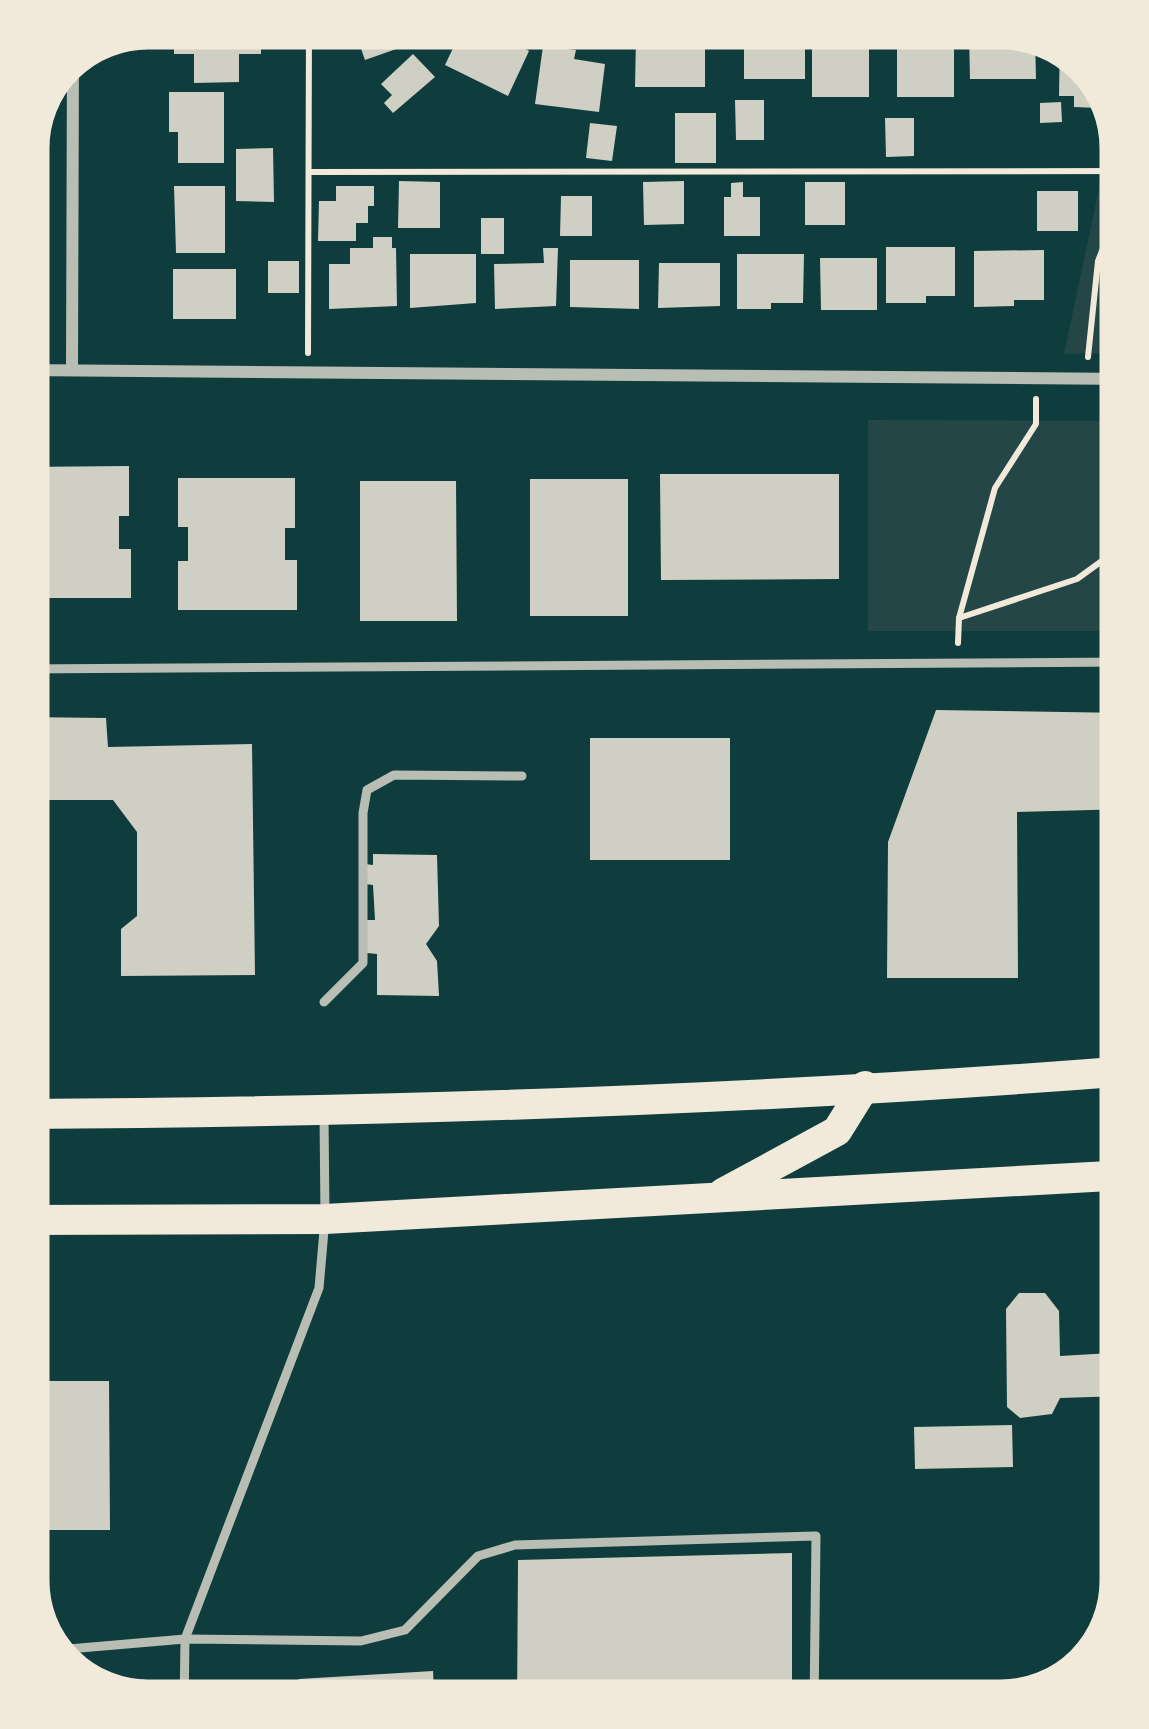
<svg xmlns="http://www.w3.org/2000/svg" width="1149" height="1729" font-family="'Public Sans',sans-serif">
  <rect width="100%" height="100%" fill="#0f3d3e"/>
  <g fill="#244646">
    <path d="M1106,80L1111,85L1128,149V352L1064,354L1104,165Z"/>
    <path d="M868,420L1128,421V631H868Z"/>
  </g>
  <g fill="#cfcfc3">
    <path d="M174,21H261V54H239V82L194,83V54H174Z"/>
    <path d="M368,21H390L399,48L365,60L353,26Z"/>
    <path d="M466,21H480L529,51L508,96L445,65Z"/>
    <path d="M665,30L705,31V87H635L636,38H665Z"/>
    <path d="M836,33H869V97H812V46L836,45Z"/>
    <path d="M897,33H930V45H954V97H897Z"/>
    <path d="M969,33L1035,36L1036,79H970Z"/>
    <path d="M744,34L805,36V79H744Z"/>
    <path d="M1060,38L1071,42L1106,80V96L1099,95V108L1074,107V96H1059Z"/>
    <path d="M543,46L576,50L574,59L605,64L599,112L535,104Z"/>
    <path d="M413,54L435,77L393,113L384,103L392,95L381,84Z"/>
    <path d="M169,92H224V163H178V132H169Z"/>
    <path d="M735,100H764V140H736Z"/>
    <path d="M1061,102L1062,122L1040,123V103Z"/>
    <rect x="675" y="113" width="41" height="50"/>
    <path d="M885,118H914V156L886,157Z"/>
    <path d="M590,123L617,126L612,161L586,158Z"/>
    <path d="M273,148L274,202L236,201V149Z"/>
    <path d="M399,181L440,182V228H398Z"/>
    <path d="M684,181V224L644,225L643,182Z"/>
    <path d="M743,182V197H760V236H724V197H731V183Z"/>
    <rect x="805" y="182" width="40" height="43"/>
    <path d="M174,186H225V253H176Z"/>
    <path d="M336,186H374V206H368V223H356V241H318L319,201H336Z"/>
    <rect x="1037" y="191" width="41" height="40"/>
    <path d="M561,196H592V236H560Z"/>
    <rect x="481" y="218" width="23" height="36"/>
    <path d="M373,237H392V248H396L397,306L329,309V264H350V248H373Z"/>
    <path d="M886,247H955V296H926V303H886Z"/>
    <path d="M543,248H558L556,306L495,309L494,264L544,263Z"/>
    <path d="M1044,250V300H1014V306L974,307V251Z"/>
    <path d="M410,254H476V303L410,308Z"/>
    <path d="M737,254H804L803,303H771V309H737Z"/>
    <path d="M820,258H877V310H821Z"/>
    <path d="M570,260H639V309L570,307Z"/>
    <rect x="268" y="261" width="31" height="32"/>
    <path d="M659,263H720V306L658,308Z"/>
    <rect x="173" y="269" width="63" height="50"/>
    <path d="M129,466V516H119V549H131V598H21V467Z"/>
    <path d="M660,474H839V579L661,580Z"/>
    <path d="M178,478H295V528H285V560H297V610H178V561H188V527H178Z"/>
    <rect x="530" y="479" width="98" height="137"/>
    <path d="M360,481H456L457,621H360Z"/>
    <path d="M936,710L1128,713V809L1017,812L1018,978H887L888,842Z"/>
    <path d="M21,717L106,718L108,747L252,744L255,975L121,976V929L137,916V832L113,800H21Z"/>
    <rect x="590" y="738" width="140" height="122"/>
    <path d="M373,854L437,855L439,926L426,944L437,961L439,996L377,995V954L367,953V920H375L373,885L365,884V864L373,865Z"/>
    <path d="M1019,1293H1045L1059,1311L1060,1356L1128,1352V1410H1124V1396L1060,1398L1052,1414L1020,1418L1007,1407L1006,1309Z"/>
    <path d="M21,1381H109L110,1530H21Z"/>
    <path d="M1012,1425L1013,1467L915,1469L914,1427Z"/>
    <path d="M792,1553V1708H517L518,1560Z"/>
    <path d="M433,1671L435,1708H272L299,1679Z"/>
  </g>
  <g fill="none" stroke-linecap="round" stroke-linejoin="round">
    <g stroke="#f1e9da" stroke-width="6">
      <path d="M309,172L1124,171"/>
      <path d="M308,353L309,21"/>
      <path d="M1088,357L1098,261L1122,200L1126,143"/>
      <path d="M959,618L995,488L1036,424V399"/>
      <path d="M958,643L959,618L1077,579L1128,542"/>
    </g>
    <g stroke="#b8beb3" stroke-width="9">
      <path d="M21,669L1128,662"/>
      <path d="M324,1002L363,963V813L367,790L394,775L522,776"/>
      <path d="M45,1651L185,1639L361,1641L405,1630L478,1556L515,1545L816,1536L814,1708"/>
      <path d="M814,1697L1051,1695"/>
      <path d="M184,1708L185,1639L319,1288L325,1219L324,1114"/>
    </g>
    <g stroke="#b8beb3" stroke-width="12">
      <path d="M21,370L1128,379"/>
      <path d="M72,370L73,50"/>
    </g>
    <g stroke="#f1e9da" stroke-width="30">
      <path d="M21,1114C391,1112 759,1100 1128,1071"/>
      <path d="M723,1193L837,1131L865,1086"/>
      <path d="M21,1220L325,1219L1128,1175"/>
    </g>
  </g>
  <path d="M0 0H1149V1729H0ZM148 42H1001A106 106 0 0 1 1107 148V1581A106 106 0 0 1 1001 1687H148A106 106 0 0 1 42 1581V148A106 106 0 0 1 148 42Z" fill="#f1e9da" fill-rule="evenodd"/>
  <path fill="none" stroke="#f1e9da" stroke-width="15" d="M148 42H1001A106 106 0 0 1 1107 148V1581A106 106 0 0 1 1001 1687H148A106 106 0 0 1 42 1581V148A106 106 0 0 1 148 42Z"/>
</svg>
